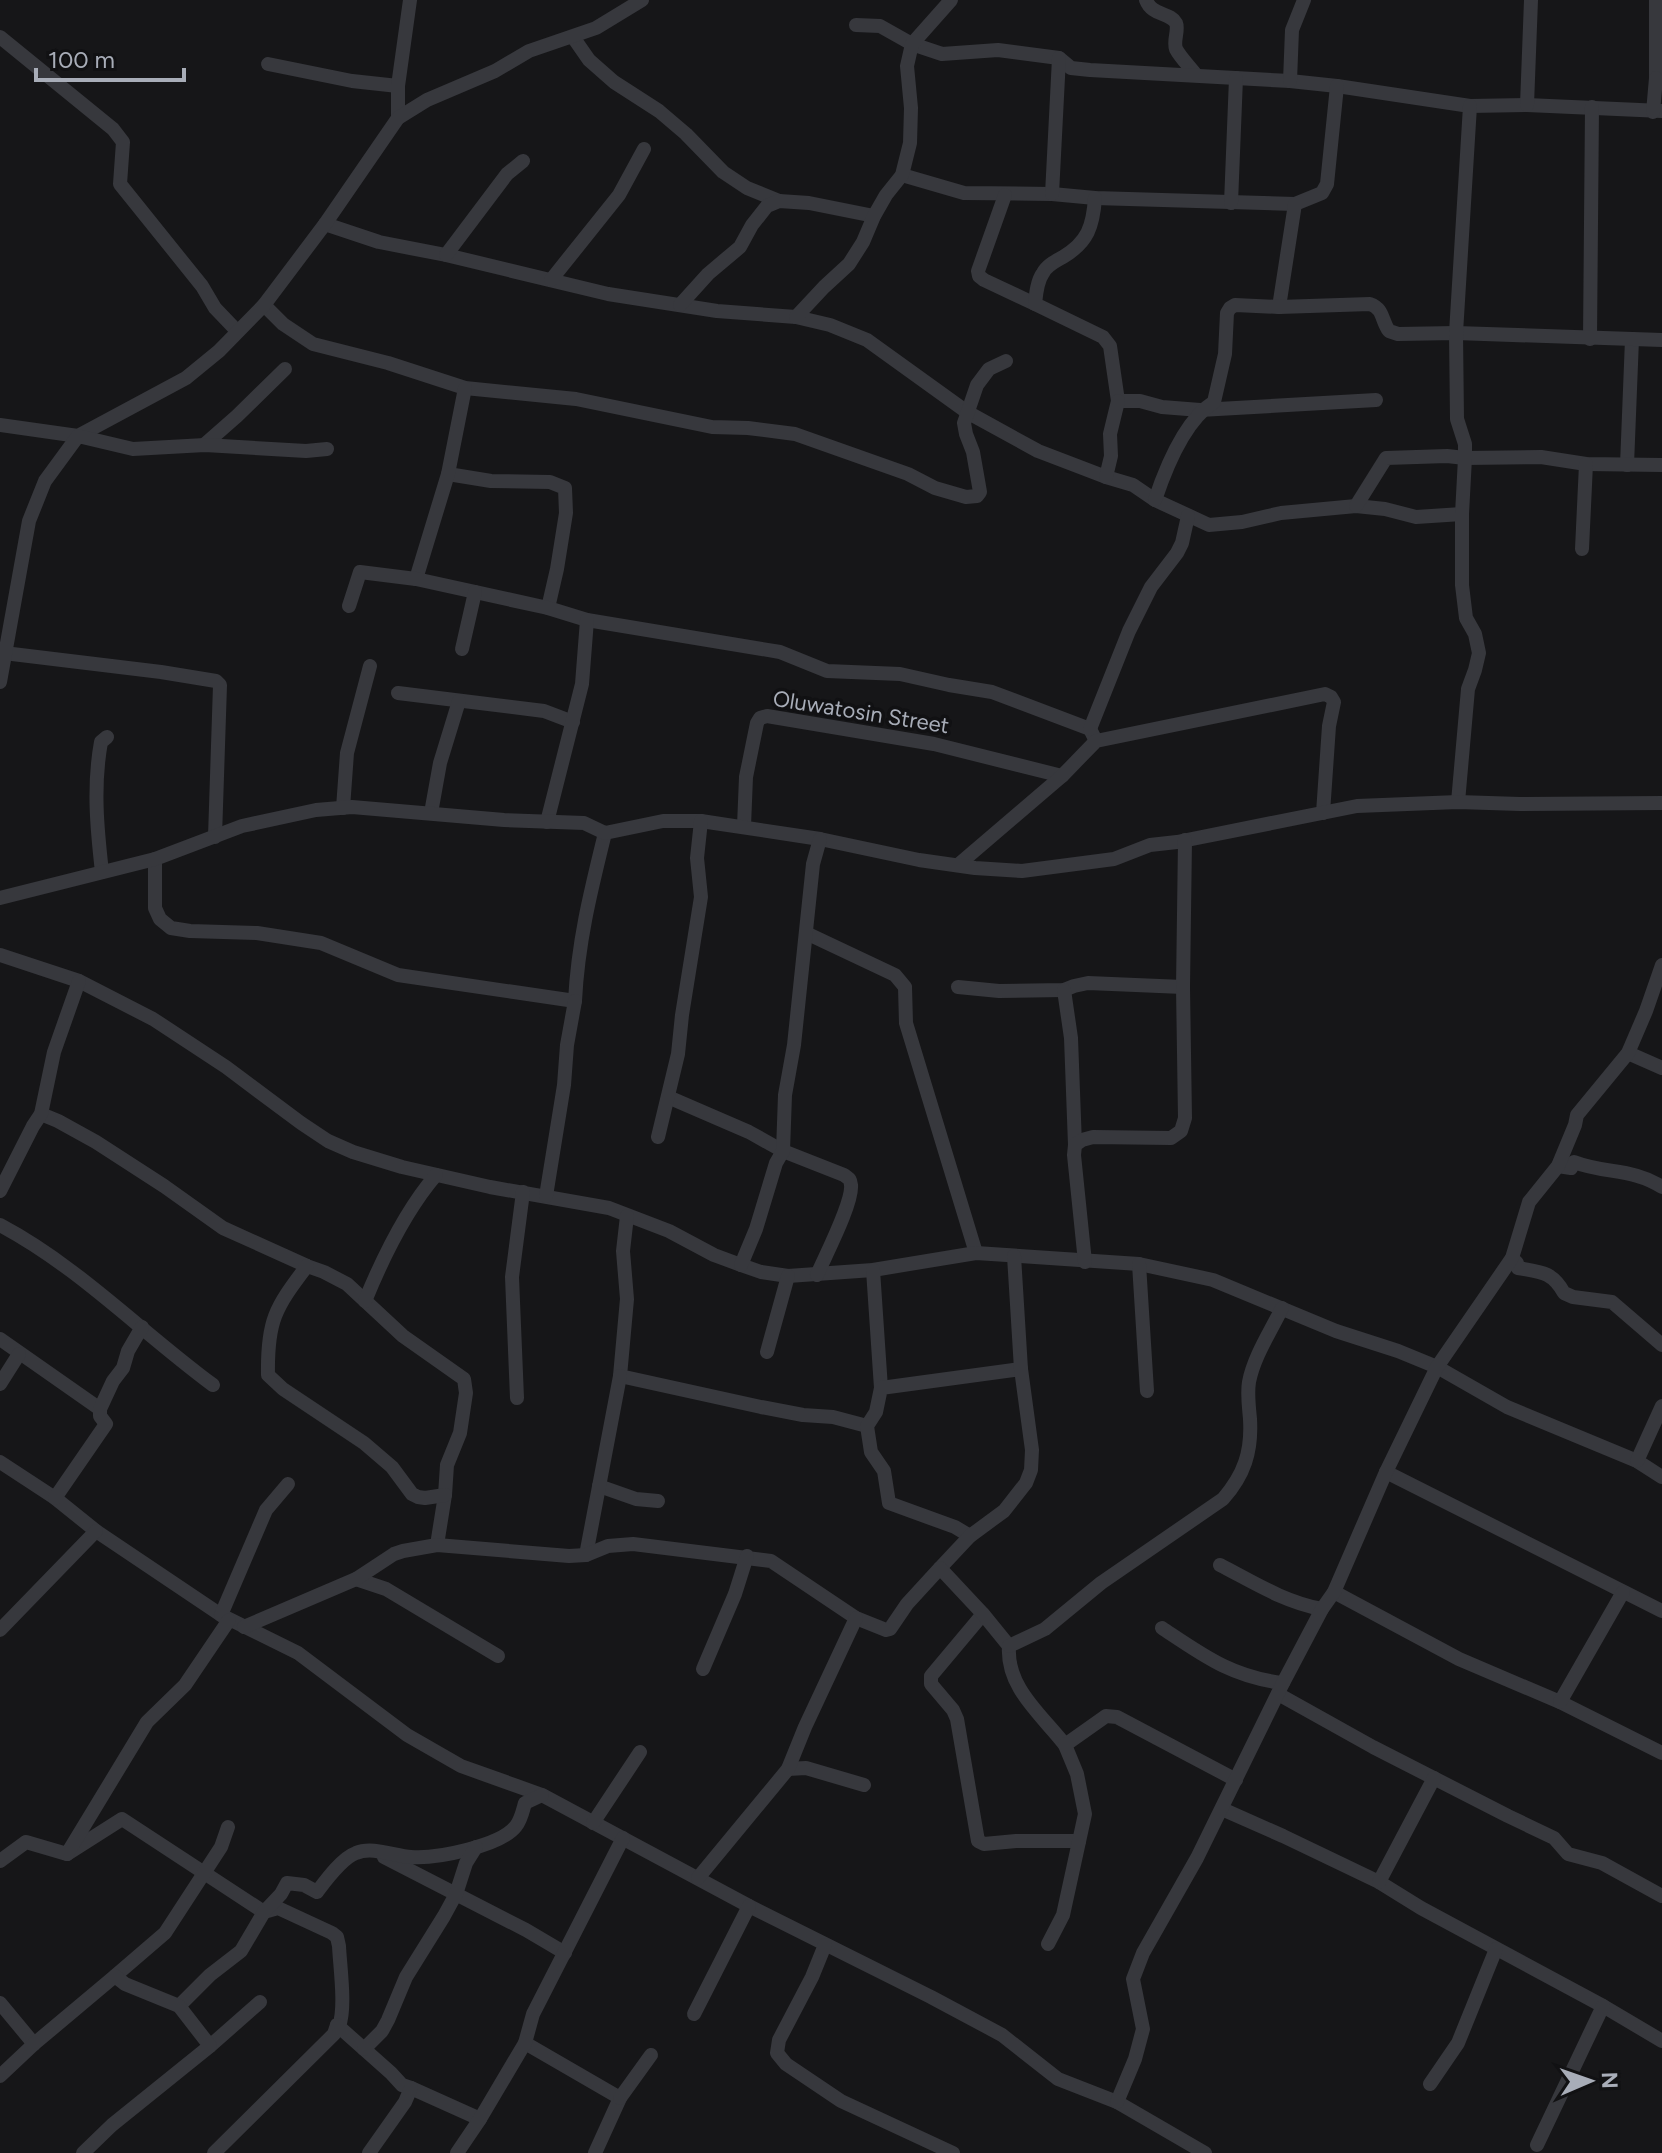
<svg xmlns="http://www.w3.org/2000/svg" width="1662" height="2153" font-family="Figtree,sans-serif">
  <rect width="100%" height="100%" fill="#161618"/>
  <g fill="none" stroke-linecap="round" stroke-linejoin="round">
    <g stroke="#37383d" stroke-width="14">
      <path d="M1146,0C1152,16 1170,12 1176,23C1179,30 1173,41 1176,49C1180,57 1190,67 1196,75"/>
      <path d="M1656,0V78L1662,82"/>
      <path d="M856,25L880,26L912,44L942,54L998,50L1059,58L1071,68L1090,70L1290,81L1337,86L1470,106L1527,105L1662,111"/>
      <path d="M0,37L113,129L123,142L120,184L202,286L215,308L237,331"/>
      <path d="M573,37L589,60L614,82L659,111L686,134L723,172L747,188L779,201"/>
      <path d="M268,64L352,81L398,86"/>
      <path d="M1290,81L1292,30L1304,0"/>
      <path d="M1527,105L1531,0"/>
      <path d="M1653,112L1656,78"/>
      <path d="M398,118V86L410,0"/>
      <path d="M902,175L964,193L1052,194L1095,198L1295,204"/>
      <path d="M1052,194L1059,58"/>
      <path d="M1005,195L978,271L979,276L984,280L1035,304"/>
      <path d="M1095,198C1093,226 1088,242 1063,257C1056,261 1047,265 1043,273C1037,281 1036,294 1035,304L1103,337L1110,346L1118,401H1140L1162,407L1200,410L1376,400"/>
      <path d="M1231,203L1236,78"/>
      <path d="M325,224L379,242L446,255L608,294L717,311L796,317L830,325L867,340L967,412L1038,451L1106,477L1133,485L1155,500L1209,525L1242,522L1281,513L1356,506L1385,509L1416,517L1462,514"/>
      <path d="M446,255L507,174L523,161"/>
      <path d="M551,280L619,195L644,149"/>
      <path d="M264,305L283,324L313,344L388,363L465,388L576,399L712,427L748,428L795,434L908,474L935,488L966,497L977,496L980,492L973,452L966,434L964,423L977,385L989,369L1006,361"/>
      <path d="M680,305L708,274L740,247L752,225L767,206L779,201L809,203L874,216"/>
      <path d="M1279,307L1295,204L1322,193L1327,184L1337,86"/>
      <path d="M796,317L824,287L849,264L863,242L874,216L886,195L902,175L910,143L911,108L907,66L912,44L951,0"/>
      <path d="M1590,339L1592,107"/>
      <path d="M0,425L78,436L186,378L219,351L264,305L325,224L398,118L427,100L495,71L529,51L596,28L642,0"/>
      <path d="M204,445L237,416L285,369"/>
      <path d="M1627,465L1632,339"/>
      <path d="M448,474L491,481L550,482L565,488L566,513L557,569L548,608"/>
      <path d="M1106,477L1111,456L1110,434L1118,401"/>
      <path d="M1155,500C1166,467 1185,420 1214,402L1225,354L1227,313L1230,308L1235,305L1279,307L1370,304C1384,309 1381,320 1389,331L1398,334L1456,333L1662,340"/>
      <path d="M1356,506L1386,458L1447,456L1465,458L1541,457L1586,464L1662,465"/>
      <path d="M1582,549L1586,464"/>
      <path d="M416,579L448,474L465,388"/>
      <path d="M349,606L360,572L416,579L548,608L587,620L780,652L827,671L900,674L949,685L992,692L1090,729L1096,741"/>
      <path d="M462,649L475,592"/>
      <path d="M4,653L161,672L216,681L220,685L215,837"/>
      <path d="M0,682L29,521L45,481L78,436L133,449L205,445L306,451L327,449"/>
      <path d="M398,693L544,711L573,722"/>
      <path d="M1090,729L1129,631L1151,587L1177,553L1182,543L1188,516"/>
      <path d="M1458,802L1468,689L1475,670L1479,653L1475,634L1466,618L1462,585V514L1465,458V444L1457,419L1456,333L1470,106"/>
      <path d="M343,808L347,753L370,666"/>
      <path d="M431,813L440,763L459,701"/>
      <path d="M547,822L582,684L587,620"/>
      <path d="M744,826L746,777L757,723L760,718L767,716L934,744L1062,776"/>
      <path d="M155,859V908L160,919L171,928L190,931L257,933L321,943L398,975L575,1001C578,941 591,890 605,833"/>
      <path d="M958,865L1062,776L1096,741L1325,694L1331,697L1334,702L1329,726L1323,813"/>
      <path d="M102,872C97,828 93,786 101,742L107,737"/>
      <path d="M0,898L155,859L242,826L316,810L352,807L504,820L584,823L605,833L663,821H701L820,839L919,860L975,868L1022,871L1114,859L1150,845L1177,842L1357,806L1458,802L1520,804L1662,803"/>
      <path d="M806,933L895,975L905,987L906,1023L976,1253"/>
      <path d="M0,955L79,981L153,1019L226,1067L301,1123L328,1141L353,1152L402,1167L490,1187L609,1208L669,1231L714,1255L741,1265L761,1272L788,1276L873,1270L976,1253L1139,1264L1213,1280L1336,1331L1398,1351L1437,1367L1507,1407L1637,1461L1662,1477"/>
      <path d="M958,987L999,991L1064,990L1074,986L1088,983L1183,987"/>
      <path d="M1064,990L1071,1038L1075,1145"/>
      <path d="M1628,1053L1662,1068"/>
      <path d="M668,1097L749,1132L783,1151L844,1175C849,1179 850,1178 851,1185C853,1203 825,1256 817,1275"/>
      <path d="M41,1114L58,1121L96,1142L164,1186L223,1228L307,1266L324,1272L347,1284L403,1336L464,1379L466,1393L460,1433L447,1465L445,1495L437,1545"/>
      <path d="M658,1137L678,1054L682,1015L701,897L697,858L701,821"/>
      <path d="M1558,1166L1571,1168L1574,1162C1605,1174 1633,1168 1662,1187"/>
      <path d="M0,1191L33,1126L41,1114L54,1052L79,981"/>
      <path d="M546,1196L564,1085L567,1045L575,1001"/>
      <path d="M627,1216L623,1251L627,1299L620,1376L761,1407L803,1415L833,1417L867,1426"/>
      <path d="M0,1225C79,1267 141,1332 213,1385"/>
      <path d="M1512,1258L1517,1263L1518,1268C1540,1272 1552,1271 1564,1293L1573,1297L1612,1302L1662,1345"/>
      <path d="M1085,1262L1074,1155L1075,1145L1082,1140L1093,1137L1171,1138L1181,1131L1185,1118L1183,987L1185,840"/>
      <path d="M1139,1264L1147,1391"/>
      <path d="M741,1265L756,1229L776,1163L783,1151L785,1095L794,1045L813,864L820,839"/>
      <path d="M307,1266C275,1308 267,1321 268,1375L283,1389L364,1443L392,1467L412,1494L418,1497L425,1498L445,1495"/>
      <path d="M873,1270L881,1388"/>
      <path d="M365,1301C383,1257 405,1211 436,1175"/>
      <path d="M0,1339L100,1409"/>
      <path d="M767,1352L788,1276"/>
      <path d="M0,1384L19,1354"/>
      <path d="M517,1398L512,1277L523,1192"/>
      <path d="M1637,1461L1662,1406"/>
      <path d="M0,1462L55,1498L96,1531L221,1615L298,1653L407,1735L461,1766L542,1795L749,1906L931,1997L1002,2035L1058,2079L1117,2102L1205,2153"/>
      <path d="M1386,1472L1662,1611"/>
      <path d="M599,1486L636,1499L658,1501"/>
      <path d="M55,1498L106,1424L100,1416V1409L113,1381L123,1368L128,1351L142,1327"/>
      <path d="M970,1536L955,1527L889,1503L884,1471L871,1452L867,1426L876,1412L881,1388L1021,1369"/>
      <path d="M586,1555L620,1376"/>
      <path d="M1220,1565C1253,1582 1284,1602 1322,1609"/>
      <path d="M940,1568L970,1536L1004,1511L1026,1483L1031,1470L1032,1450L1021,1369L1014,1256"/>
      <path d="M356,1579L386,1589L498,1656"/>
      <path d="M1334,1592L1459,1659L1560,1702L1662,1753"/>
      <path d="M983,1614L931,1676V1684L953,1710L957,1719L978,1841L984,1844L1016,1841H1079"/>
      <path d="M221,1615L266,1510L288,1484"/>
      <path d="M244,1627L356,1579L394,1554L403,1551L437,1545L569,1556L586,1555L608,1546L633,1544L771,1561L856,1618L886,1630L890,1629L907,1604L940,1568L983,1614L1009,1646C1006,1688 1042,1715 1065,1745"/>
      <path d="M1162,1628C1204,1656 1232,1677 1283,1683"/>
      <path d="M0,1630L96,1531"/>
      <path d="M1009,1646L1045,1629L1101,1583L1223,1499C1244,1475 1252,1452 1250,1419C1249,1407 1247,1394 1249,1382C1254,1356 1271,1331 1282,1308"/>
      <path d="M703,1669L735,1594L747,1556"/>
      <path d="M1278,1694L1373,1747L1508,1816L1554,1838L1568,1854L1602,1863L1662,1896"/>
      <path d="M1560,1702L1623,1592"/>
      <path d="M788,1769L806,1768L864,1785"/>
      <path d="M1222,1809L1283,1836L1379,1882L1421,1908L1603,2006L1662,2041"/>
      <path d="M593,1823L640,1752"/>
      <path d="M67,1854L122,1819L264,1912L278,1908L332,1933L337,1937L339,1946C340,1967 346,2008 339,2026L337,2025L334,2034L214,2153"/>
      <path d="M384,1857L526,1930L565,1953"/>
      <path d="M0,1861L26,1842L67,1854L147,1722L185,1685L229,1620"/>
      <path d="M698,1878L788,1769L805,1727L856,1618"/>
      <path d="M1379,1882L1434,1778"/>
      <path d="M1048,1944L1063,1915L1085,1814L1077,1774L1065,1745L1106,1716L1117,1717L1236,1780"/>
      <path d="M825,1945L812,1977L779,2040L777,2053L786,2064L841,2101L953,2153"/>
      <path d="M115,1976L165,1933L221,1847L228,1827"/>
      <path d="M0,2003L34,2044"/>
      <path d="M179,2006L210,1975L241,1951L264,1912L281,1894L287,1883L304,1885L317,1892C326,1880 342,1858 356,1853C372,1846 395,1856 411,1857C436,1859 501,1846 516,1826C521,1820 523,1810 525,1803L542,1795"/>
      <path d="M694,2014L749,1906"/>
      <path d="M337,2025L391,2073L402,2085L411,2088L480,2119"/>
      <path d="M525,2043L620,2098L595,2153"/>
      <path d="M210,2046L260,2002"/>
      <path d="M364,2049L382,2031L388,2020L406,1977L444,1916L456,1894L466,1863L476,1847"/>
      <path d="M0,2076L34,2044L115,1976L125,1984L179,2006L210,2046L112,2125L83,2153"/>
      <path d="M1430,2084L1458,2043L1496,1949"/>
      <path d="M620,2098L651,2055"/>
      <path d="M1117,2102L1135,2059L1143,2029L1133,1979L1143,1953L1197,1858L1283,1683L1322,1609L1334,1592L1386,1472L1437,1367L1512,1258L1529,1202L1558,1166L1575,1125L1577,1115L1628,1053L1646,1011L1662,965"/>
      <path d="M1537,2145L1603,2006"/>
      <path d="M369,2153L405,2102L411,2088"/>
      <path d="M457,2153L480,2119L525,2043L533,2014L623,1838"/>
    </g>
  </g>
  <g text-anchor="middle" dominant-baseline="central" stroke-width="7" stroke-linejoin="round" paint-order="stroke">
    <g font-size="22" fill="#a8adb8" stroke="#111113">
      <text transform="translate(861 712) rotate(9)">Oluwatosin Street</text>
    </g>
  </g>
  <g transform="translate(1590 2081) rotate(88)" stroke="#111113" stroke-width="6" paint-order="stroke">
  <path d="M0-6L14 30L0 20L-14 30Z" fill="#a8adb8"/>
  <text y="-12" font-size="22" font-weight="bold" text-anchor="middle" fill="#a8adb8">N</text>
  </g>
  <path d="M36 68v12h148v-12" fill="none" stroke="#a8adb8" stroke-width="4"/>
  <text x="48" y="68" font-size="24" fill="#a8adb8" stroke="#111113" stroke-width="6" paint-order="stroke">100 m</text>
</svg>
